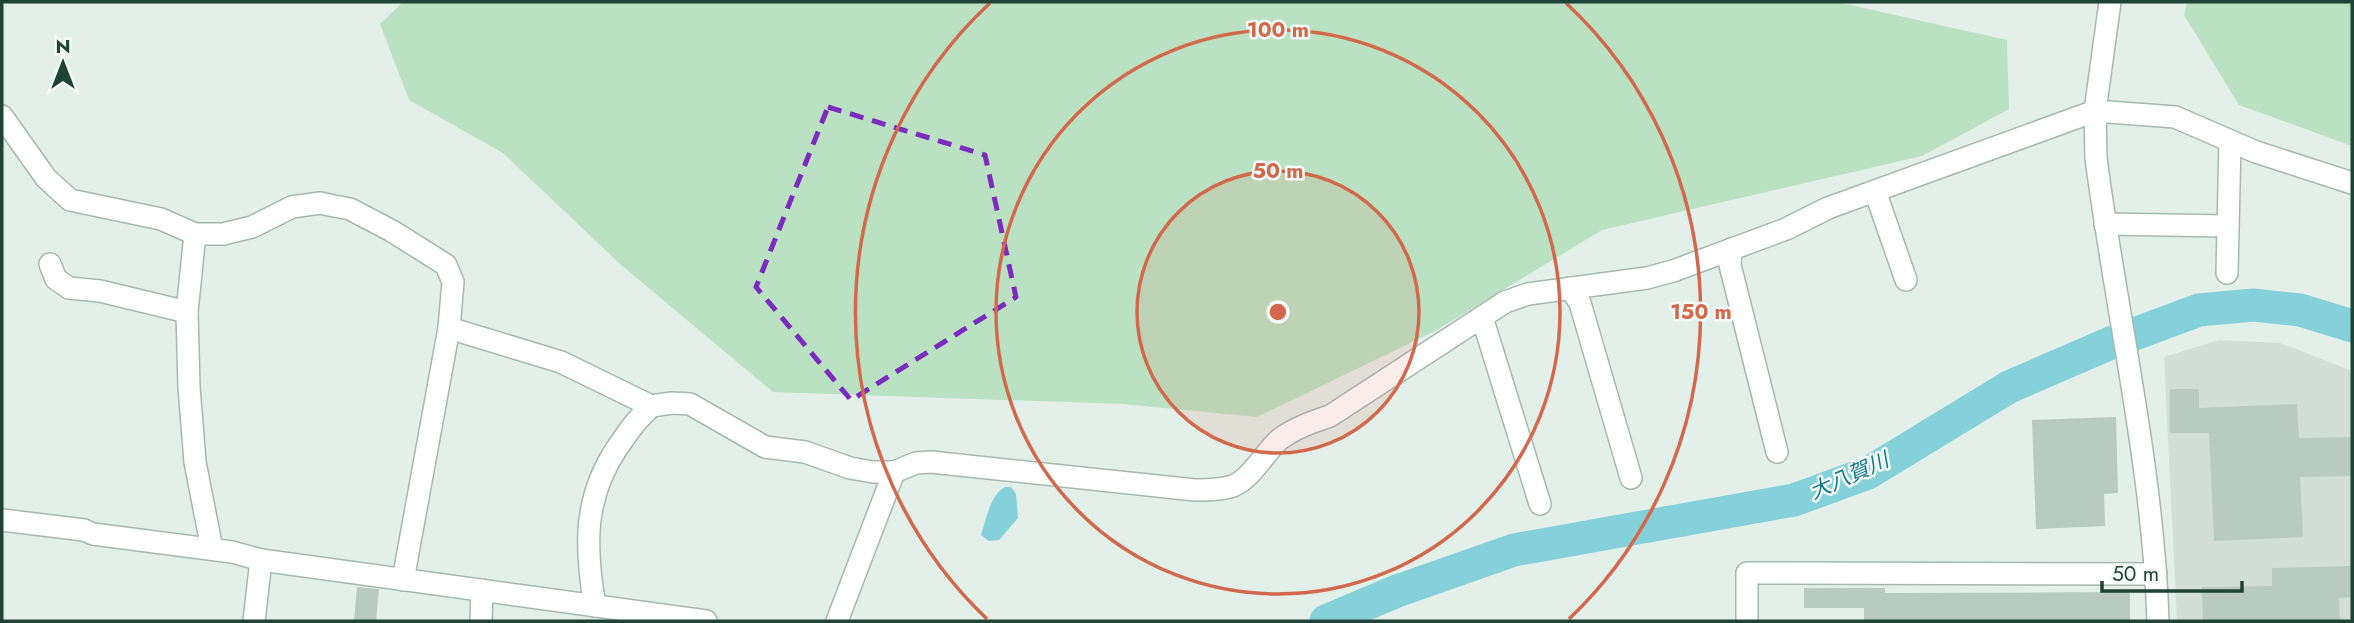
<svg xmlns="http://www.w3.org/2000/svg" width="2354" height="623" font-family="Jost,'Noto Sans JP',sans-serif">
  <rect width="100%" height="100%" fill="#e3efe9"/>
  <path fill="#d1dfd8" d="M2219,340L2280,343L2352,371V621H2177L2164,357Z"/>
  <g fill="#bae2c2">
    <path d="M403,2H1837L2007,40L2009,109L1922,156L1602,230L1435,331L1257,417L1123,404L773,392L620,264L503,153L409,100L380,24Z"/>
    <path d="M2187,2H2352V146L2239,105L2184,15Z"/>
  </g>
  <path fill="#85d1da" d="M1005,487H1011L1016,494L1018,518L999,540L989,541L981,535C986,520 990,495 1005,487Z"/>
  <g fill="none" stroke-linecap="round" stroke-linejoin="round">
    <path stroke="#85d1da" stroke-width="33" d="M1326,621L1397,591L1514,550L1794,500L1868,473L2009,387L2113,342L2199,310L2253,305L2300,310L2352,326"/>
  </g>
  <g fill="#b8cac2">
    <path d="M2170,389H2199V408L2297,404L2299,438L2352,437V476L2300,477L2303,537L2214,541L2209,433H2170Z"/>
    <path d="M2116,417L2118,493L2104,494L2105,526L2036,529L2032,420Z"/>
    <path d="M2352,566V597L2339,598L2340,621H2203L2202,587L2272,586V568Z"/>
    <path d="M357,587L379,589L376,621H354Z"/>
    <path d="M1804,588H1885V593L2130,592V621H1864V608H1804Z"/>
  </g>
  <g fill="none" stroke-linecap="round" stroke-linejoin="round">
    <g stroke="#a5b8b0" stroke-width="24">
      <g id="minor">
        <path d="M2110,2L2095,111L2096,158C2116,313 2153,465 2158,621"/>
        <path d="M2,116L46,178L70,200L161,219L195,234H223L252,227L292,207L320,203L334,206L350,209L392,231L446,265L453,282L449,328L403,580"/>
        <path d="M1875,191L1906,280"/>
        <path d="M2105,224L2228,226"/>
        <path d="M195,234L187,312L189,387L195,462L212,549"/>
        <path d="M1731,249L1730,265L1777,452"/>
        <path d="M50,264L56,279L69,288L100,291L187,312"/>
        <path d="M2227,273L2230,142"/>
        <path d="M1570,288L1580,303L1631,478"/>
        <path d="M1482,317L1540,504"/>
        <path d="M449,328L561,362L651,406L672,403L690,404L765,447L805,452L850,468L873,472H894L916,463L931,462L1195,490C1207,490 1221,490 1233,486C1253,477 1264,453 1280,439C1295,428 1312,422 1330,416L1505,302L1528,294L1647,278L1673,271L1786,229L1828,208L2095,111L2175,117L2256,152L2352,183"/>
        <path d="M2,520L84,530L93,534L232,552L261,560L706,621"/>
        <path d="M595,606C585,548 583,499 617,448C623,440 629,430 636,422C641,416 646,412 651,406"/>
        <path d="M254,621L261,560"/>
        <path d="M481,621L482,590"/>
        <path d="M837,621L894,472"/>
        <path d="M1747,621V573L2156,574"/>
      </g>
    </g>
    <use href="#minor" stroke="#fff" stroke-width="21"/>
  </g>
  <path fill="none" stroke="#7b2cbf" stroke-width="5" stroke-dasharray="14 9" stroke-linejoin="round" d="M828,107L985,155L1016,297L851,400L756,287Z"/>
  <circle cx="1278" cy="312" r="141" fill="#d2694c" fill-opacity=".12"/>
  <g fill="none" stroke="#d2694c" stroke-width="3.5">
    <circle cx="1278" cy="312" r="141"/>
    <circle cx="1278" cy="312" r="282"/>
    <path d="M987 619A423 423 0 0 1 990 3M1566 3A423 423 0 0 1 1569 619"/>
  </g>
  <g text-anchor="middle" dominant-baseline="central" stroke-width="5" stroke-linejoin="round" paint-order="stroke">
    <g font-size="21" font-style="italic" fill="#127987" stroke="#f4faf7">
      <text transform="translate(1849 476) rotate(-24)">大八賀川</text>
    </g>
  </g>
  <circle cx="1278" cy="312" r="10" fill="#d2694c" stroke="#f4faf7" stroke-width="3.5"/>
  <g font-size="21" text-anchor="middle" font-weight="bold" fill="#d2694c" stroke="#f4faf7" stroke-width="5" stroke-linejoin="round" paint-order="stroke">
    <text x="1278" y="37">100 m</text>
    <text x="1278" y="178">50 m</text>
    <text x="1701" y="319">150 m</text>
  </g>
  <rect width="2354" height="623" fill="none" stroke="#204337" stroke-width="7"/>
  <g transform="translate(63 63)" stroke="#f4faf7" stroke-width="5" paint-order="stroke">
  <path d="M0-5L12 26L0 18L-12 26Z" fill="#204337"/>
  <text y="-10" font-size="19" font-weight="bold" text-anchor="middle" fill="#204337">N</text>
  </g>
  <path d="M2102 581v10h140v-10" fill="none" stroke="#204337" stroke-width="3.5"/>
  <text x="2112" y="581" font-size="21" fill="#204337" stroke="#f4faf7" stroke-width="5" paint-order="stroke">50 m</text>
</svg>
